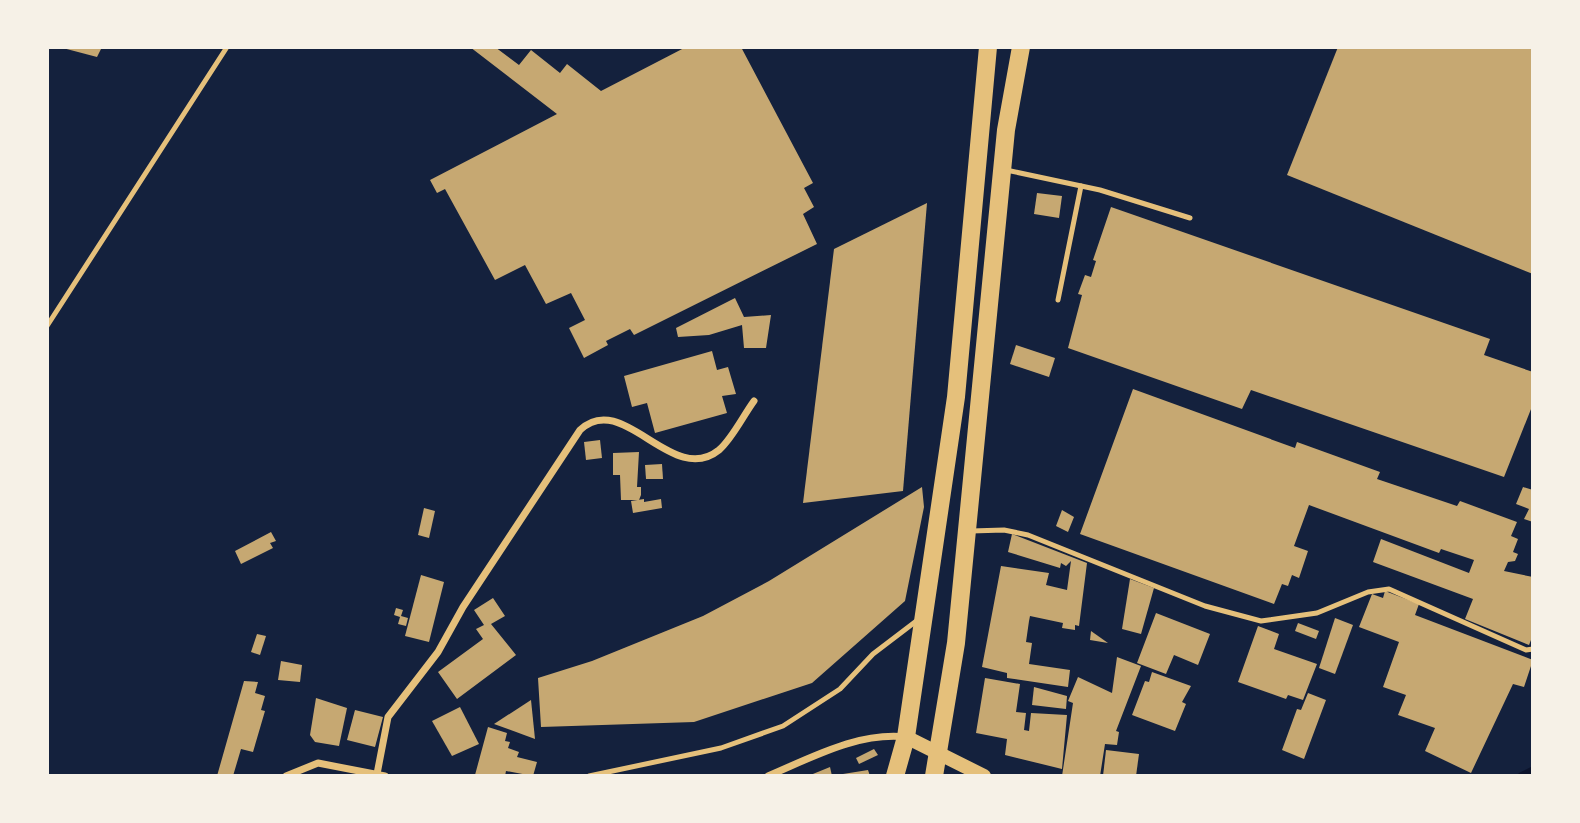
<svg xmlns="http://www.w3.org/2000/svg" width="1580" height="823" font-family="'Asap Condensed',sans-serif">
  <rect width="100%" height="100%" fill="#14213d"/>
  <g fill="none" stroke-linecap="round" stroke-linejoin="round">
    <path stroke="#0b132b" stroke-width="7" d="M1521,776L1533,770"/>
  </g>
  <g fill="#c6a872">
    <path d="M59,47H102L97,57Z"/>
    <path d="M470,47H495L519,65L531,50L560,73L567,64L601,91L686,47H741L813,183L804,188L814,207L803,214L817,244L634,335L630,329L606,341L608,345L584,358L569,328L585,320L571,293L546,304L525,265L495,280L445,189L437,193L430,180L557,114Z"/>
    <path d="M1338,47H1533V274L1287,175Z"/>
    <path d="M1037,193L1062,196L1059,218L1034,214Z"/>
    <path d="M927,203L903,491L803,503L834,249Z"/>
    <path d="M1111,207L1490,339L1484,355L1533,372V404L1504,477L1251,390L1242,409L1068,348L1082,295L1078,294L1085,275L1091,277L1096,261L1093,260Z"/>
    <path d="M735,298L744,317L771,315L766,348H744L742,325L709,335L678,337L676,328Z"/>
    <path d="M1016,345L1055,358L1049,377L1010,364Z"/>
    <path d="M712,351L717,370L728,367L736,394L722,396L727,413L655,433L647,403L632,407L624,376Z"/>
    <path d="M1133,389L1295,448L1297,442L1380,472L1377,479L1457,506L1460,501L1517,522L1511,536L1518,539L1513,552L1518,554L1515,561L1508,562L1504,571L1533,577V635L1529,645L1465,619L1473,599L1373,562L1381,539L1469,573L1474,560L1441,549L1439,553L1309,505L1294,546L1308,551L1299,578L1292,575L1288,586L1282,584L1274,604L1080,534Z"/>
    <path d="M600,440L602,458L586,460L584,442Z"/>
    <path d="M639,452L637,487H641V495L639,500H621L620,475H613V453Z"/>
    <path d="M662,464L663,479H646L645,465Z"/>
    <path d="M922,487L924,507L905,601L812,683L694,722L541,727L538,678L592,661L703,616L769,581Z"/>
    <path d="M1523,487L1533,490V522L1524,519L1529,509L1516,504Z"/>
    <path d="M644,499V502L661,499L662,508L633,513L631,501Z"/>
    <path d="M424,508L435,511L429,538L418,535Z"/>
    <path d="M1062,510L1074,517L1068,532L1056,526Z"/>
    <path d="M271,532L276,541L270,543L273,548L241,564L235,551Z"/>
    <path d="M1012,534L1087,563L1079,626L1075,625V630L1062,628L1063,623L1030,616L1029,621L1026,642L1032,643L1029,664L1070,670L1068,687L1007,678V673L982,667L1001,566L1049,573L1046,585L1067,590L1071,561L1066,566L1061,563L1060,568L1008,552Z"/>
    <path d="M421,575L444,582L429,642L405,636Z"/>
    <path d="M1130,579L1154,588L1141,634L1122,629Z"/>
    <path d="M1385,591L1419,604L1415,615L1533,660L1524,687L1513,684L1471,773L1425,751L1435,728L1398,715L1406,695L1383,687L1399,642L1359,627L1372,594L1383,598Z"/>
    <path d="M493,598L505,616L491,624L516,655L457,699L438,672L483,639L476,629L484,625L474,610Z"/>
    <path d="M396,608L403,610L401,616L408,618L406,626L398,624L400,617L394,615Z"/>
    <path d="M1156,613L1210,634L1198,665L1174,655L1166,674L1137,663Z"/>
    <path d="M1335,618L1353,625L1335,674L1319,668Z"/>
    <path d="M1298,623L1319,631L1316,639L1295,631Z"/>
    <path d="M1258,626L1279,634L1274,649L1317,664L1303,700L1288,695L1286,699L1238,682Z"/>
    <path d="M1091,631L1108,643L1090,640Z"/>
    <path d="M257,634L266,636L260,655L251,652Z"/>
    <path d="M1117,657L1141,666L1116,731L1119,732L1117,745L1105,744L1100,776H1062L1073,703L1068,701L1078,677L1112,693Z"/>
    <path d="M281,661L302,665L300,682L278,680Z"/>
    <path d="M1152,672L1191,686L1182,702L1186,704L1175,731L1132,715L1145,681L1149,682Z"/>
    <path d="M985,678L1020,684L1016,712L1026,713L1024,730L1029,731L1031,713L1067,715L1062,769L1005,755L1007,739L976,733Z"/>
    <path d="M244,681L258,682L255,693L265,696L261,710L265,711L253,752L241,749L233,776H217Z"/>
    <path d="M1034,687L1067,696L1066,709L1032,705Z"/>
    <path d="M1308,693L1326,700L1304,759L1282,750L1297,709L1301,710Z"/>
    <path d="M316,698L347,708L339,746L315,742L310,735Z"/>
    <path d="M531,700L535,739L494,724Z"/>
    <path d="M460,707L479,744L452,756L432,721Z"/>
    <path d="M355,710L383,717L375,747L347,740Z"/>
    <path d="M488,727L507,733L505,741L510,742L508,748L519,752L517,757L537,762L533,776L506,771L505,776L475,775Z"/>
    <path d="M874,749L878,755L859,764L856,758Z"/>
    <path d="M1106,750L1139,754L1136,776H1103Z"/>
    <path d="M830,767L832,776H808Z"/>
    <path d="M868,770L870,776H843V774Z"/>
  </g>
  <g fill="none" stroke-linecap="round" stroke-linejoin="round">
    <g stroke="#e5c07b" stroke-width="5">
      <path d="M1006,170L1100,190L1190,218"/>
      <path d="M1058,300L1081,186"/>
      <path d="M47,326L227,47"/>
      <path d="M971,531L1004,530L1028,535L1205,606L1261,621L1317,613L1368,592L1389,589L1526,650L1533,649"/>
      <path d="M589,776L721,748L783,726L840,689L873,654L919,619"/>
    </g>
    <g stroke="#e5c07b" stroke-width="7">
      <path d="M377,774L388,717L438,652L463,607L580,430C623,389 672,488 719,450C732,439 743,416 754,401"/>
      <path d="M286,776L318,763L385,776"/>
      <path d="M768,776C813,757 858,732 906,737"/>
    </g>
    <path stroke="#e5c07b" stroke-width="14" d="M906,737L984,776"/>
    <g stroke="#e5c07b" stroke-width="18">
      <path d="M895,776L906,737L956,397L988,47"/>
      <path d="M934,776L956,643L1006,130L1021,47"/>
    </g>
  </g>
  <rect width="1580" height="823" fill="none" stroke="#f6f1e7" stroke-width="98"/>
</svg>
